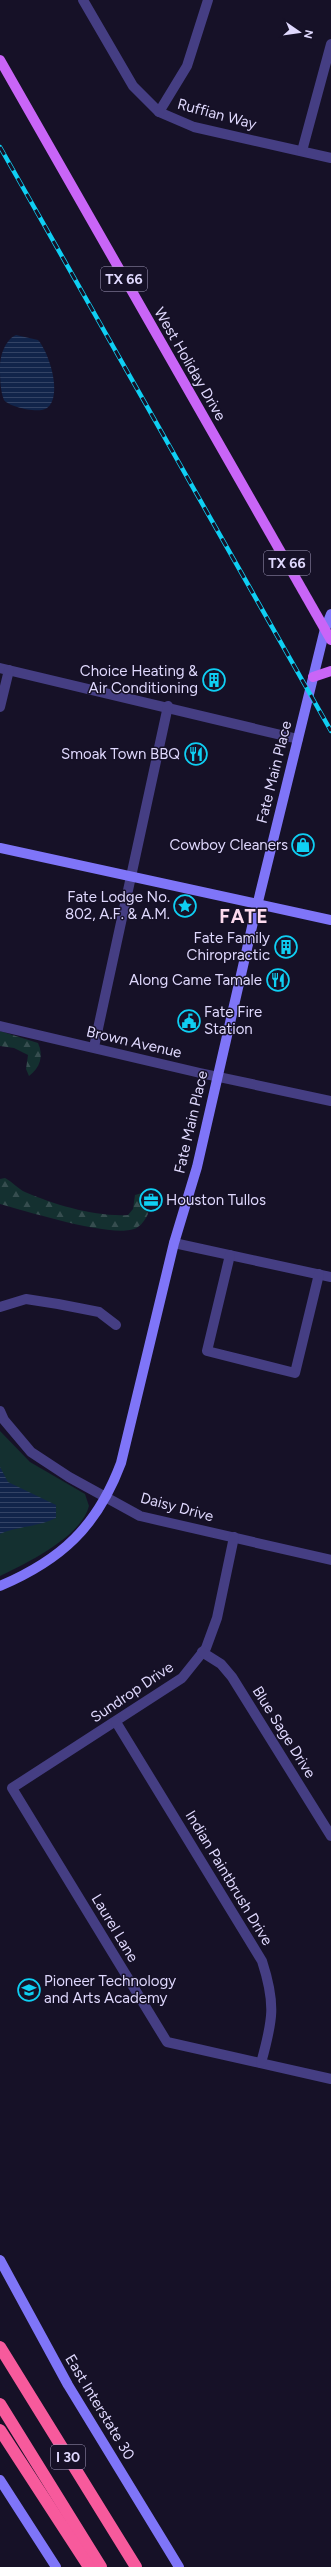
<svg xmlns="http://www.w3.org/2000/svg" width="331" height="2567" font-family="Figtree,sans-serif">
  <defs>
    <pattern id="forest-firs" width="22" height="20" patternUnits="userSpaceOnUse"><rect width="22" height="20" fill="#143030"/><path d="M5 1l3.5 6h-7zM16 11l3.5 6h-7z" fill="#364d4f"/></pattern>
    <pattern id="water-rules" width="6" height="5" patternUnits="userSpaceOnUse"><rect width="6" height="5" fill="#11244a"/><path d="M0 2.5h6" fill="none" stroke="#334365"/></pattern>
  </defs>
  <rect width="100%" height="100%" fill="#161127"/>
  <g fill="url(#forest-firs)">
    <path d="M0,1031L38,1043C44,1056 40,1068 29,1076L26,1069L28,1055L14,1048L0,1046Z"/>
    <path d="M5,1178C13,1182 18,1189 25,1192C55,1205 96,1217 128,1215L133,1209L135,1195L142,1193L148,1214C144,1222 139,1229 130,1230C103,1235 29,1212 0,1204V1179Z"/>
  </g>
  <path fill="#143030" d="M0,1431L30,1462L85,1494L89,1506C81,1537 27,1563 0,1576Z"/>
  <g fill="url(#water-rules)">
    <path d="M16,335L38,340C49,352 63,396 47,408C39,414 9,407 4,400C0,391 0,376 0,366C0,356 5,340 16,335Z"/>
    <path d="M0,1467L8,1482L56,1505V1518C38,1527 18,1526 0,1534Z"/>
  </g>
  <g fill="none" stroke-linecap="round" stroke-linejoin="round">
    <g stroke="#453e83" stroke-width="10">
      <path d="M83,0L133,86L159,112L194,127L331,158"/>
      <path d="M159,112L187,66L208,0"/>
      <path d="M302,151L331,44"/>
      <path d="M0,668L298,739"/>
      <path d="M0,707L9,670"/>
      <path d="M0,1026L200,1073L331,1101"/>
      <path d="M94,1047L168,706"/>
      <path d="M174,1243L331,1277"/>
      <path d="M230,1255L207,1351L295,1373L319,1274"/>
      <path d="M0,1307L26,1299L58,1304L99,1312L116,1325"/>
      <path d="M0,1411L4,1420L31,1452L69,1477L140,1516L331,1560"/>
      <path d="M234,1537L217,1618L206,1648L182,1678L12,1788L167,2042L331,2079"/>
      <path d="M202,1652L221,1664L232,1677L331,1836"/>
      <path d="M116,1722L262,1961C276,2004 273,2020 261,2063"/>
    </g>
    <g stroke="#7f75f8" stroke-width="10">
      <path d="M0,848L331,920"/>
      <path d="M0,1586C61,1560 97,1527 121,1463L174,1243L197,1167L254,918L325,629L331,614"/>
      <path d="M0,2260L68,2385L179,2567"/>
      <path d="M0,2480L56,2567"/>
    </g>
    <g stroke="#c965f7" stroke-width="10">
      <path d="M0,60L331,640"/>
      <path d="M313,677L331,671"/>
    </g>
    <g stroke="#f75a9c" stroke-width="12">
      <path d="M0,2347L136,2567"/>
      <path d="M0,2404L101,2567"/>
      <path d="M0,2430L89,2567"/>
    </g>
    <g stroke="#0fcff3" stroke-width="4.5">
      <path id="rail" d="M0,147L331,731"/>
    </g>
    <use href="#rail" stroke="#161127" stroke-width="3" stroke-dasharray="9" stroke-linecap="butt"/>
  </g>
  <defs>
    <g id="building-ring" transform="scale(1.15)"><circle r="9.5" fill="#161127" stroke="#0fcff3" stroke-width="1.5"/><path d="M-4-6H4V6H1V3H-1V6H-4ZM-2.5-4.3h1.7v1.8h-1.7ZM.8-4.3h1.7v1.8H.8ZM-2.5-1h1.7V.8h-1.7ZM.8-1h1.7V.8H.8Z" fill="#0fcff3"/></g>
    <g id="restaurant-ring" transform="scale(1.15)"><circle r="9.5" fill="#161127" stroke="#0fcff3" stroke-width="1.5"/><path d="M-5-6h1v4h1v-4h1v4h1v-4h1v5L-1.5 .5V6h-2V.5L-5-1ZM5-6V6H3V1.5H1.5Q1.5-4 5-6Z" fill="#0fcff3"/></g>
    <g id="shop-ring" transform="scale(1.15)"><circle r="9.5" fill="#161127" stroke="#0fcff3" stroke-width="1.5"/><path d="M-5-2.5h2.3a2.7 3.5 0 0 1 5.4 0H5L5.5 6h-11ZM-1.5-2.5h3a1.5 2.3 0 0 0-3 0Z" fill="#0fcff3"/></g>
    <g id="sight-ring" transform="scale(1.15)"><circle r="9.5" fill="#161127" stroke="#0fcff3" stroke-width="1.5"/><path d="M0-6L1.8-2.2L6-1.7L2.9 1.2L3.7 5.4L0 3.3L-3.7 5.4L-2.9 1.2L-6-1.7L-1.8-2.2Z" fill="#0fcff3"/></g>
    <g id="civic-ring" transform="scale(1.15)"><circle r="9.5" fill="#161127" stroke="#0fcff3" stroke-width="1.5"/><path d="M-.6-6.5H3V-4.5H.6V-3L4-1V1h2V6H-6V1h2V-1L-.6-3ZM-1.2 2.5V6h2.4V2.5Z" fill="#0fcff3"/></g>
    <g id="office-ring" transform="scale(1.15)"><circle r="9.5" fill="#161127" stroke="#0fcff3" stroke-width="1.5"/><path d="M-6-3h4V-5.5h4V-3h4V5H-6ZM-1-4.5V-3h2v-1.5ZM-6 0V1H6V0Z" fill="#0fcff3"/></g>
    <g id="school-ring" transform="scale(1.15)"><circle r="9.5" fill="#161127" stroke="#0fcff3" stroke-width="1.5"/><path d="M0-5L7-2L0 1L-7-2ZM-4 1L0 2.5L4 1V4Q0 6-4 4Z" fill="#0fcff3"/></g>
  </defs>
  <g fill-rule="evenodd">
    <use href="#building-ring" x="214" y="680"/>
    <use href="#restaurant-ring" x="196" y="754"/>
    <use href="#shop-ring" x="303" y="845"/>
    <use href="#sight-ring" x="185" y="906"/>
    <use href="#building-ring" x="286" y="947"/>
    <use href="#restaurant-ring" x="278" y="980"/>
    <use href="#civic-ring" x="189" y="1021"/>
    <use href="#office-ring" x="151" y="1200"/>
    <use href="#school-ring" x="29" y="1990"/>
  </g>
  <g text-anchor="middle" dominant-baseline="central" stroke-width="3" stroke-linejoin="round" paint-order="stroke">
    <g fill="#161127" stroke="#a39cbd" stroke-width="1">
      <rect x="101" y="267" width="46" height="24" rx="3"/>
      <rect x="264" y="551" width="46" height="24" rx="3"/>
      <rect x="51" y="2445" width="34" height="24" rx="3"/>
    </g>
    <g font-size="14" font-weight="bold" fill="#dfd8fd">
      <text x="124" y="279">TX 66</text>
      <text x="287" y="563">TX 66</text>
      <text x="68" y="2457">I 30</text>
    </g>
    <g font-size="15" fill="#dfd8fd" stroke="#161127">
      <text transform="translate(217 114) rotate(15)">Ruffian Way</text>
      <text transform="translate(190 364) rotate(60)">West Holiday Drive</text>
      <text transform="translate(274 772) rotate(-76)">Fate Main Place</text>
      <text transform="translate(134 1042) rotate(13)">Brown Avenue</text>
      <text transform="translate(191 1122) rotate(-77)">Fate Main Place</text>
      <text transform="translate(177 1507) rotate(15)">Daisy Drive</text>
      <text transform="translate(132 1692) rotate(-34)">Sundrop Drive</text>
      <text transform="translate(284 1732) rotate(58)">Blue Sage Drive</text>
      <text transform="translate(229 1878) rotate(59)">Indian Paintbrush Drive</text>
      <text transform="translate(115 1928) rotate(59)">Laurel Lane</text>
      <text transform="translate(100 2407) rotate(59)">East Interstate 30</text>
    </g>
    <g font-size="15" fill="#dfd8fd" stroke="#161127" text-anchor="end">
      <text x="198" y="671">Choice Heating &amp;<tspan x="198" dy="17">Air Conditioning</tspan></text>
      <text x="180" y="754">Smoak Town BBQ</text>
      <text x="288" y="845">Cowboy Cleaners</text>
      <text x="170" y="897">Fate Lodge No.<tspan x="170" dy="17">802, A.F. &amp; A.M.</tspan></text>
      <text x="270" y="938">Fate Family<tspan x="270" dy="17">Chiropractic</tspan></text>
      <text x="262" y="980">Along Came Tamale</text>
      <text x="204" y="1012" text-anchor="start">Fate Fire<tspan x="204" dy="17">Station</tspan></text>
      <text x="166" y="1200" text-anchor="start">Houston Tullos</text>
      <text x="44" y="1981" text-anchor="start">Pioneer Technology<tspan x="44" dy="17">and Arts Academy</tspan></text>
    </g>
    <g font-size="19" font-weight="bold" letter-spacing="1" fill="#fddaee" stroke="#161127">
      <text x="244" y="916">FATE</text>
    </g>
  </g>
  <g transform="translate(299 32) rotate(103)" stroke="#161127" stroke-width="3" paint-order="stroke">
  <path d="M0-3L7 15L0 10L-7 15Z" fill="#dfd8fd"/>
  <text y="-6" font-size="11" font-weight="bold" text-anchor="middle" fill="#dfd8fd">N</text>
  </g>
</svg>
